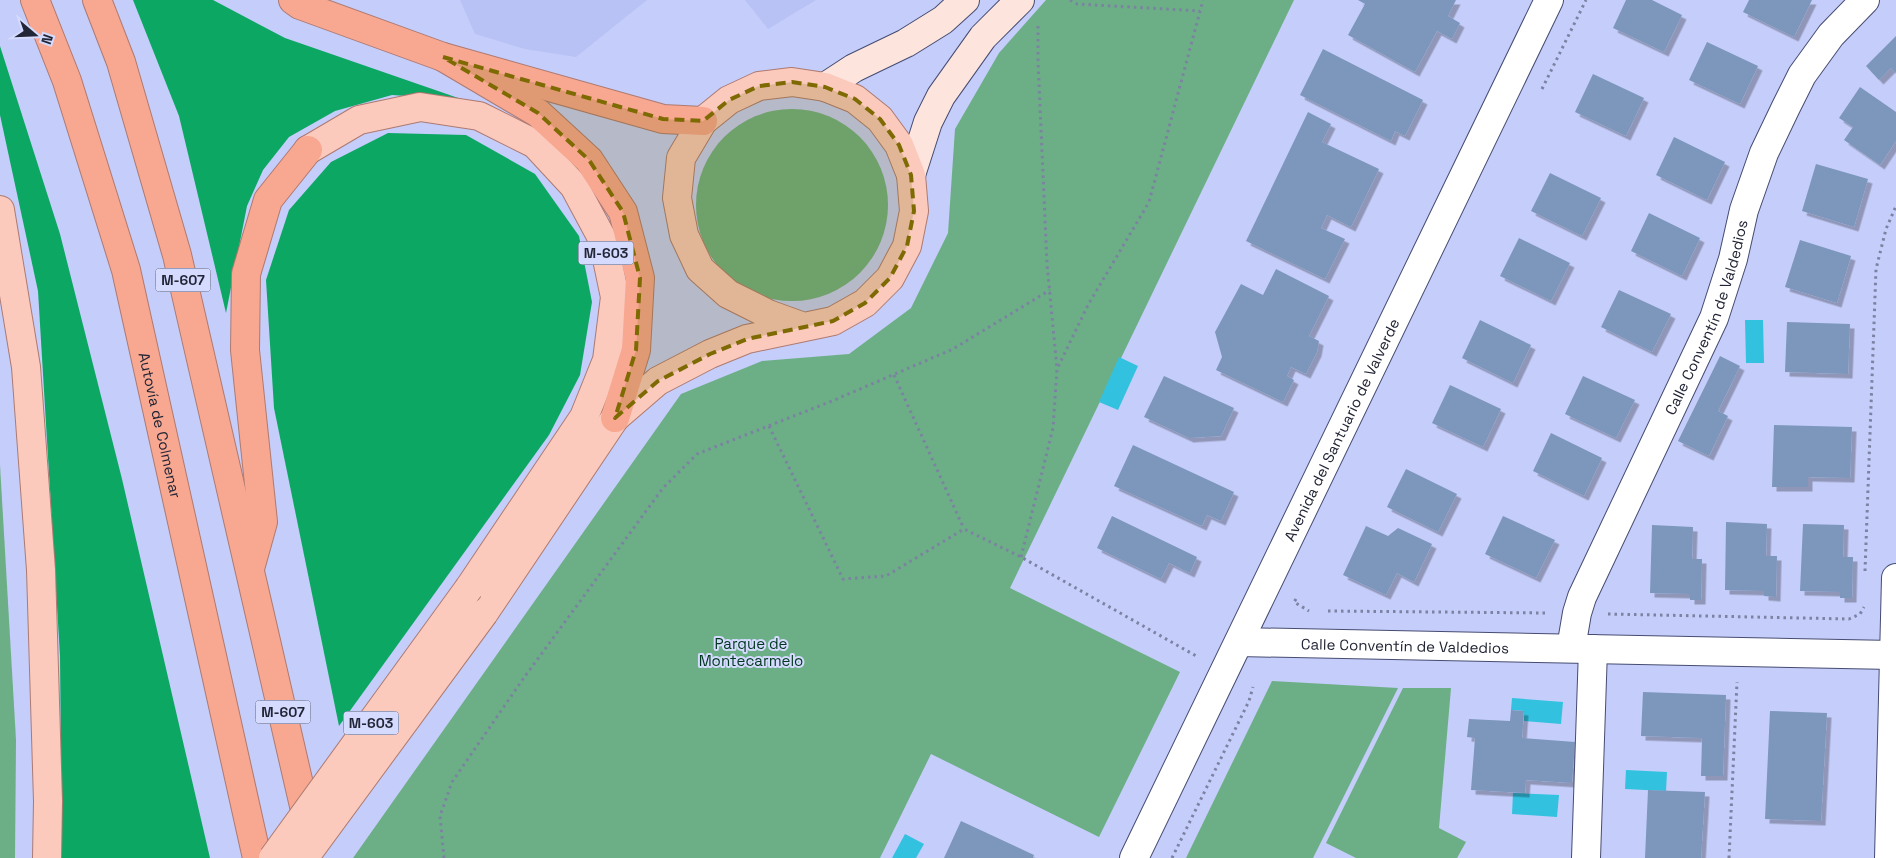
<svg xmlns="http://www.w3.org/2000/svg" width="1896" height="858" font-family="'Space Grotesk',sans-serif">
  <defs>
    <filter id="shadow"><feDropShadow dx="4.5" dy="4.5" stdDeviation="0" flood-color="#0004"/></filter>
  </defs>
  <rect width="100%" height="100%" fill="#c5cdfa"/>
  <g fill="#b8c2f5">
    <path d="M460,0H647L576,57L525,49L475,34Z"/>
    <path d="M745,0H816L768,29Z"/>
  </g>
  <g fill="#6caf86">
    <path d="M1046,0H1294L1010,588L1180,672L1099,837L931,754L880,858H353L681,394L762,361L849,354L911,308L948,233L955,129L999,53Z"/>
    <circle cx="792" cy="205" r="96"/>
    <path d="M0,465L16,740L15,858H0Z"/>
    <path d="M1272,681L1398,688L1313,858H1186Z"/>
    <path d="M1403,688H1451L1439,828L1466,842L1457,858H1356L1326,843Z"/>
  </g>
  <g fill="#0da764">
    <path d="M133,0H213L285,38L464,100L392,95L335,111L289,137L263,170L247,206L226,313L179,116Z"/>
    <path d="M0,46L60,234L122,479L210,858H62L60,656L38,291L0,115Z"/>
    <path d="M388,133L466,135L535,174L579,236L592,302L580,375L549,435L339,726L274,408L266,280L289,210L331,162Z"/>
  </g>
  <g fill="#33c1e0">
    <path d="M1745,320H1763L1764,363H1746Z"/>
    <path d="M1119,357L1138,366L1118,410L1099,402Z"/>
    <path d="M1512,698L1563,702L1561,724L1524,721V711L1511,710Z"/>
    <path d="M1626,770L1667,772L1666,791L1625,789Z"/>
    <path d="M1513,793L1559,795L1557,817L1512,814Z"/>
    <path d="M905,834L924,844L916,858H892Z"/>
  </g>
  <g fill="#7c97bb" filter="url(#shadow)">
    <path d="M1358,0H1456L1448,16L1460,23L1452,39L1437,31L1415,72L1348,35L1365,4Z"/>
    <path d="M1626,0H1652L1682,15L1664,52L1613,28Z"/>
    <path d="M1749,0H1812L1794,37L1743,12Z"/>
    <path d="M1896,36V73L1891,68L1879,80L1866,66Z"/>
    <path d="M1707,42L1758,66L1740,104L1689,80Z"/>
    <path d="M1323,49L1423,100L1405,136L1395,131L1391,141L1300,95Z"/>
    <path d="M1593,74L1644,98L1626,136L1575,112Z"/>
    <path d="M1860,87L1896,112V141L1880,165L1844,140L1853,127L1839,118Z"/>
    <path d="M1308,112L1331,124L1322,142L1379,169L1351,227L1327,215L1321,228L1345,239L1325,279L1246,241Z"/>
    <path d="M1674,137L1725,162L1707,200L1656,175Z"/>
    <path d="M1816,164L1868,179L1854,227L1802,211Z"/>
    <path d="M1550,173L1601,198L1582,236L1531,211Z"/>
    <path d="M1649,213L1700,238L1682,276L1631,251Z"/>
    <path d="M1519,238L1570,263L1551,301L1500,276Z"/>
    <path d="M1800,240L1851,256L1837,303L1785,287Z"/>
    <path d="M1276,269L1329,296L1309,336L1319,341L1317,352L1306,374L1291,367L1287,376L1294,380L1283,402L1216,370L1222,357L1215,332L1241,284L1263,295Z"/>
    <path d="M1619,290L1671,314L1652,352L1601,327Z"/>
    <path d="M1480,320L1531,345L1513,383L1462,358Z"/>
    <path d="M1787,322L1850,324L1848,374L1785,372Z"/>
    <path d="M1720,356L1740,366L1718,411L1728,416L1709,456L1678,441Z"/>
    <path d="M1164,376L1234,408L1221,436L1189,438L1144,417Z"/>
    <path d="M1583,376L1635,400L1616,438L1565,414Z"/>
    <path d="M1450,385L1501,409L1483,447L1432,423Z"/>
    <path d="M1774,425L1852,427L1850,478L1808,477V487H1772Z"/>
    <path d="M1551,433L1602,458L1584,496L1533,471Z"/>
    <path d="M1133,445L1234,492L1221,521L1207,515L1202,526L1114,486Z"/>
    <path d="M1406,469L1457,494L1438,532L1387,507Z"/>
    <path d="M1112,516L1197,557L1190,573L1169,563L1161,579L1097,548Z"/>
    <path d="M1503,516L1555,540L1536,578L1485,554Z"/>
    <path d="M1726,522L1767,524L1766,556H1777L1776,597L1764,596V591L1725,590Z"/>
    <path d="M1803,524L1844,525L1843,557H1853L1852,598H1840V592L1800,591Z"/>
    <path d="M1652,525L1693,527L1692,559H1702L1701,600H1690V594L1650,593Z"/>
    <path d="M1366,526L1388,536L1398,528L1432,544L1414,582L1397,573L1386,595L1343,575Z"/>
    <path d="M1643,692L1726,695L1723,776H1701L1702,738L1641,736Z"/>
    <path d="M1511,710L1524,711L1522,738L1575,742L1572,783L1526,780L1525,793L1471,790L1475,738L1467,737L1469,719L1510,721Z"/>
    <path d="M1770,711L1827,713L1821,821L1765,819Z"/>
    <path d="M1648,790L1705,792L1701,858H1645Z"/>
    <path d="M961,821L1034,855L1033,858H944Z"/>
  </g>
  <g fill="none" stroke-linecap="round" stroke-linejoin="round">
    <g stroke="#464c71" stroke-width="30">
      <g id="street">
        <path id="s1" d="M1239,642L1893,655"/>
        <path id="s2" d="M1571,648L1577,613L1582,597L1714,318L1733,259L1744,210L1764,153L1786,107L1802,75L1831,35L1865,0"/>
        <path id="s3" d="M1134,858L1549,0"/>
        <path d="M1586,858L1593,649"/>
        <path d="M1889,858L1896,578"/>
      </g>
    </g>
    <g stroke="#464c71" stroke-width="30">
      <g id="secondary">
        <path d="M825,87L854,68L906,43L943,20L965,0"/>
        <path d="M911,175L928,122L941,96L983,37L1020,0"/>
      </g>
    </g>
    <g stroke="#ad7a71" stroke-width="30">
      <g id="primary">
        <path d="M308,150L359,120L420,107L479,116L535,144L574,186L603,240L615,297L607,360L584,417L469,588"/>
        <path d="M0,210L26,367L41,570L48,801L47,858"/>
        <path d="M484,613L615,418L658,381L710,354L747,339L833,321L865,303L890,278L907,246L914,211L911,175L899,145L880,119L855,99L825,87L792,82L759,86L729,100L703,121L681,158L677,198L684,235L700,269L728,294L768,314L804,327"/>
      </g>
    </g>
    <g stroke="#ad7a71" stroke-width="30">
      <g id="highway">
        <path id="s4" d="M35,0L67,81L126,270L257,858"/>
        <path d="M97,0L121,62L177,255L310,832"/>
        <path d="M293,0L300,5L443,57L663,119L703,121"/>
        <path d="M443,57L538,113L589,160L623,212L640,278L636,350L615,418"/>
        <path d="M251,565L263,522L245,350L246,274L268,200L308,150"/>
      </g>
    </g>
    <g stroke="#7c82a2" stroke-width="3" stroke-dasharray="2.5 4" stroke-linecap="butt">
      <path d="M1070,0L1077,4L1200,11"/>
      <path d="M1038,26V61L1047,264L1057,369"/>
      <path d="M1542,89L1586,0"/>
      <path d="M894,375L964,529"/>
      <path d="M769,426L843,579L886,576L964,529L1021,557L1198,657"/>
      <path d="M1021,557L1053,428L1057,369L1088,305L1149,202L1203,0"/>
      <path d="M1865,571L1876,269L1886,229L1896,206"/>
      <path d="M1296,599L1294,602L1309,611"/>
      <path d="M1328,611L1547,613"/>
      <path d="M1608,614L1849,619L1860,614L1864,607"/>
      <path d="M444,858L440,816L452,782L523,679L663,488L697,454L832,401L953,349L1050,290"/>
      <path d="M1172,858L1249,701L1253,687"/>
      <path d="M1729,858L1737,682"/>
    </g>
    <use href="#street" stroke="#fff" stroke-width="28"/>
    <use href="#secondary" stroke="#fde5de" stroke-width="28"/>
    <use href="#primary" stroke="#fbcabd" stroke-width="28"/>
    <use href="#highway" stroke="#f8a791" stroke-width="28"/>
    <g stroke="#ad7a71" stroke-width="30" stroke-linecap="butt">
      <g id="primary-bridge">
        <path d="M273,858L469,588"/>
        <path d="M304,858L484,613"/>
      </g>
    </g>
    <use href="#primary-bridge" stroke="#fbcabd" stroke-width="28"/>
  </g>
  <path fill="#7e6a02" fill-opacity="0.2" stroke="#7e6a02" stroke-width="4" stroke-dasharray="10 6" stroke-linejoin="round" d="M443,57L663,119L703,121L729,100L759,86L792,82L825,87L855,99L880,119L899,145L911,175L914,211L907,246L890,278L865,303L833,321L747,339L710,354L658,381L615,418L636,350L640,278L623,212L589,160L538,113Z"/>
  <g text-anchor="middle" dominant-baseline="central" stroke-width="4" stroke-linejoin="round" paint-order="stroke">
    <g fill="#d4dbff" stroke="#575c72" stroke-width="1">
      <rect x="578.5" y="241.5" width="55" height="23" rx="4"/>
      <rect x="155.5" y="268.5" width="55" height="23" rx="4"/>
      <rect x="255.5" y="700.5" width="55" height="23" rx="4"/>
      <rect x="343.5" y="711.5" width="55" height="23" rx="4"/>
    </g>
    <g font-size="14" font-weight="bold" fill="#222535">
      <text x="606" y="253">M-603</text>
      <text x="183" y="280">M-607</text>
      <text x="283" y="712">M-607</text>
      <text x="371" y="723">M-603</text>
    </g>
    <g font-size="15" fill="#222535" stroke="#d4dbff">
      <text stroke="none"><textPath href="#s2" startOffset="359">Calle Conventín de Valdedios</textPath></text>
      <text stroke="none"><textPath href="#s4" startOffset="444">Autovía de Colmenar</textPath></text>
      <text stroke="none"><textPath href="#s3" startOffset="476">Avenida del Santuario de Valverde</textPath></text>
      <text stroke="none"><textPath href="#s1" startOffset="166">Calle Conventín de Valdedios</textPath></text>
    </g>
    <g font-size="15" fill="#00361b" stroke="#d4dbff">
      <text x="751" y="643">Parque de<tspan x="751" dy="17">Montecarmelo</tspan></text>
    </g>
  </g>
  <g transform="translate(35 35) rotate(109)" stroke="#d4dbff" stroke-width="4" paint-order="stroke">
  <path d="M0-4L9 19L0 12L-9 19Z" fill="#222535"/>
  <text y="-8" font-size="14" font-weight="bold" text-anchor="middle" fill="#222535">N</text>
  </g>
</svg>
